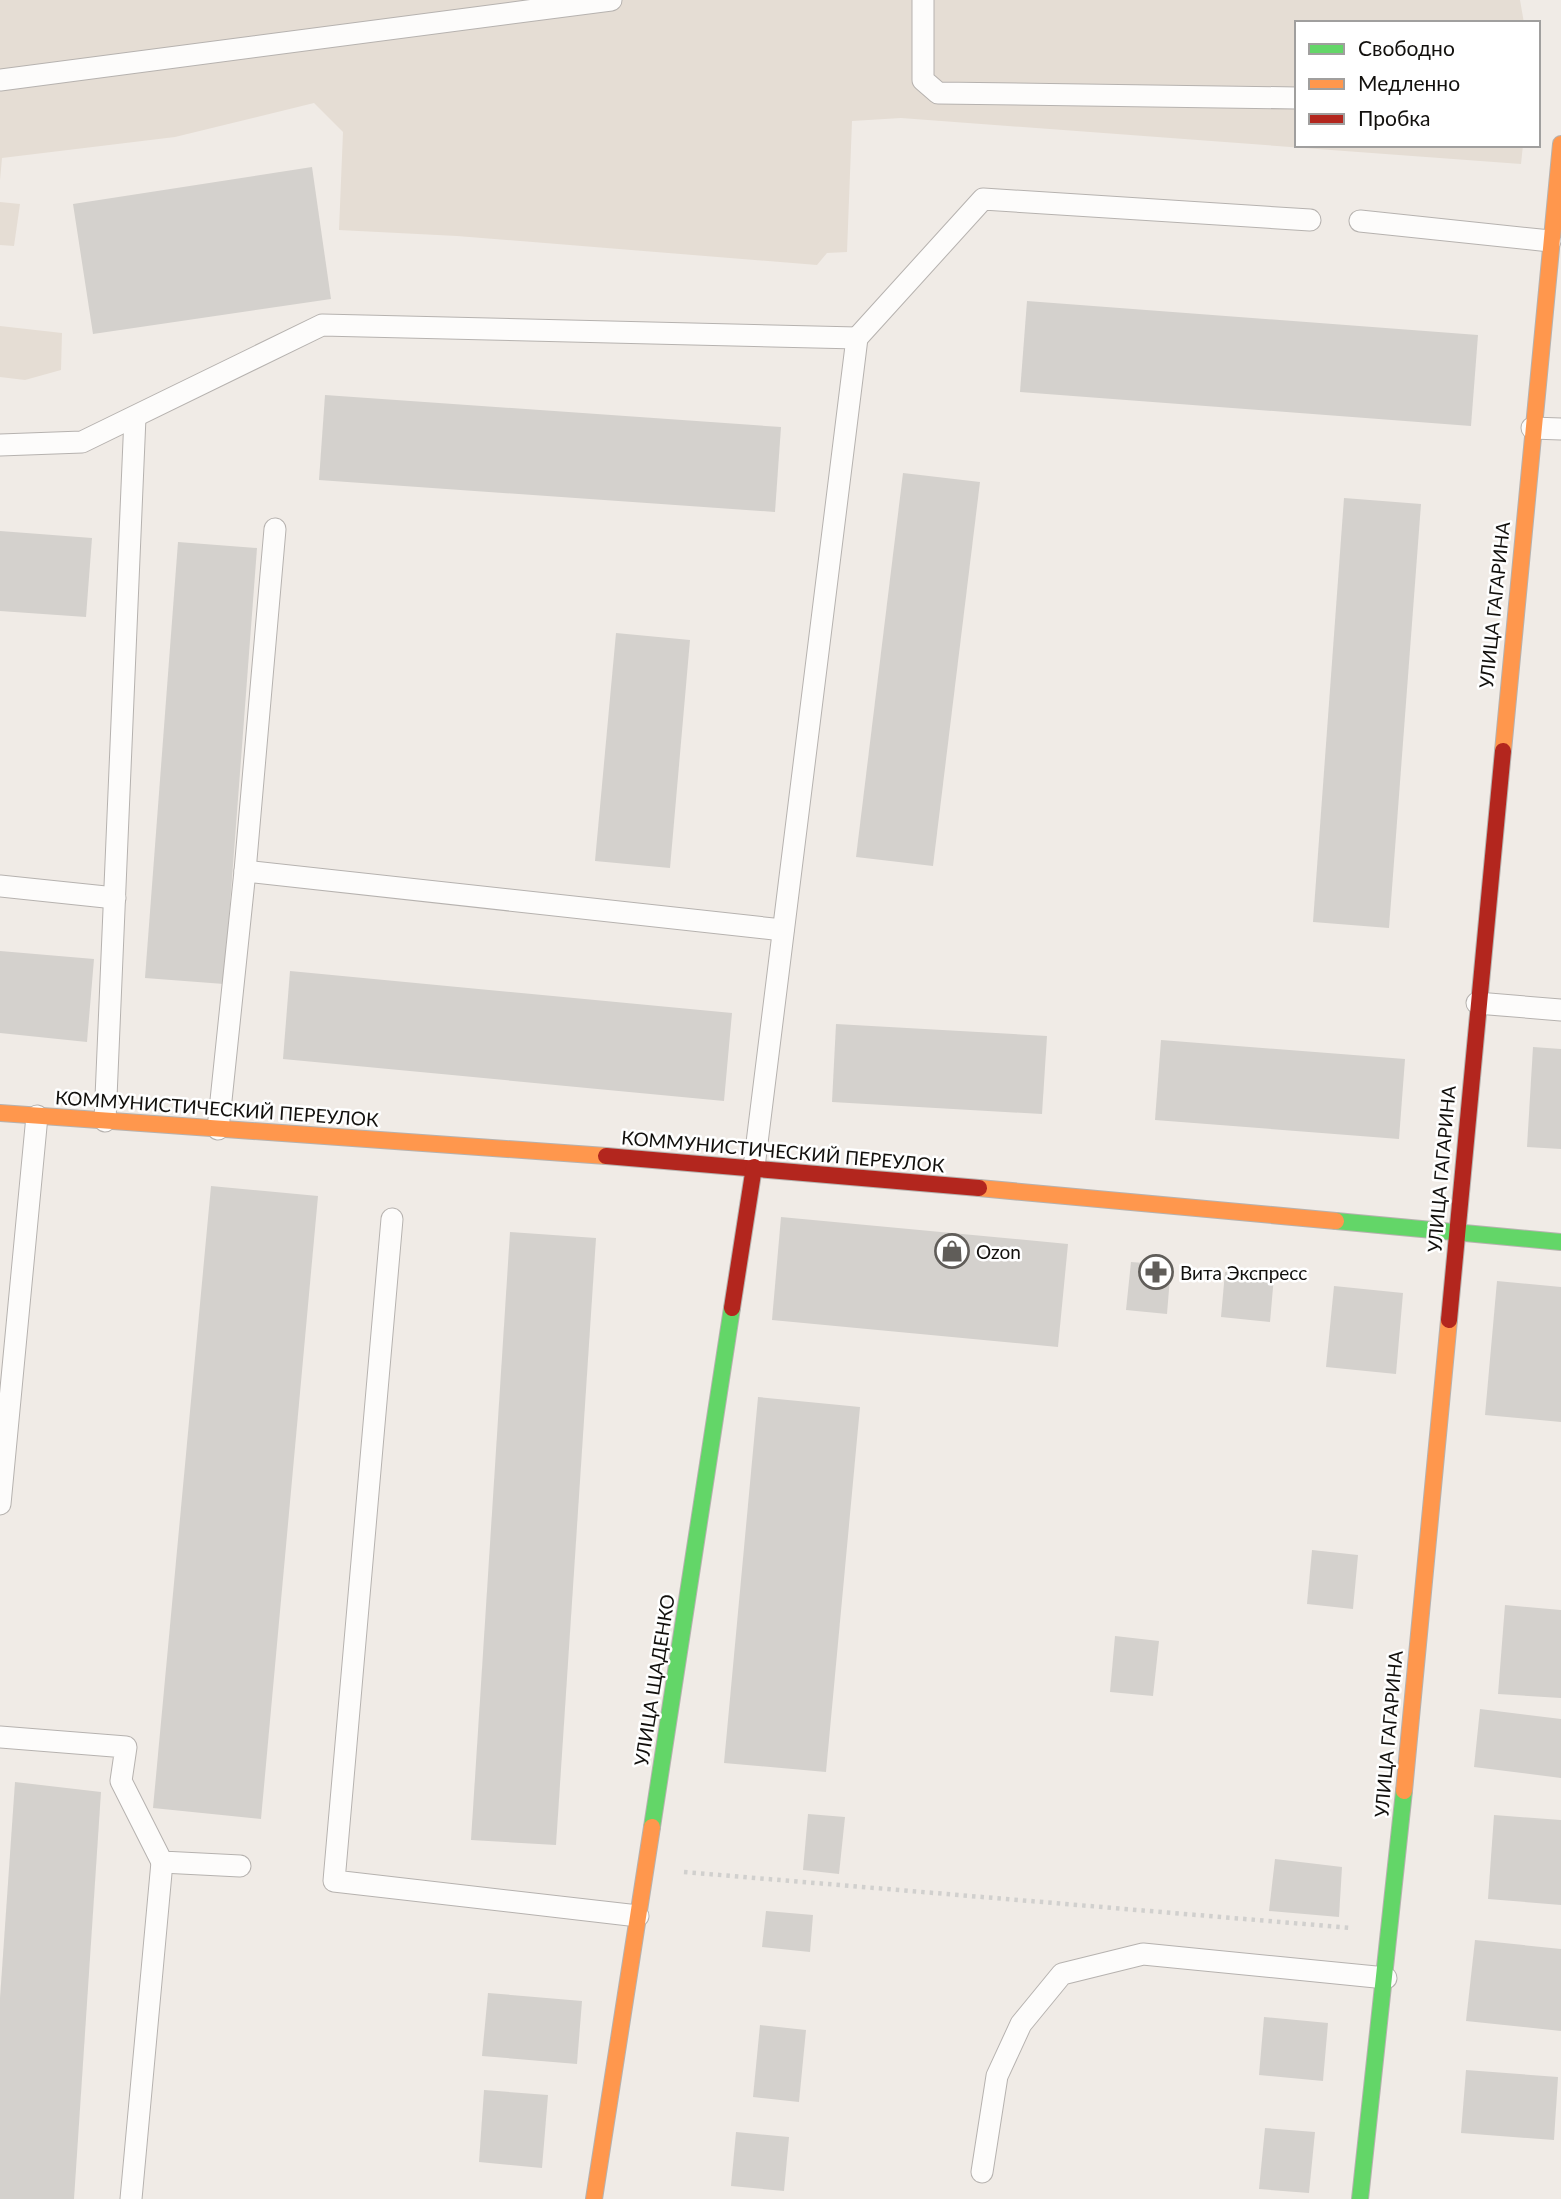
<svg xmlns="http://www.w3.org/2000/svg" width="1561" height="2199" font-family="Lato,sans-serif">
  <rect width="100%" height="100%" fill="#f0ebe6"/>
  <g fill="#e5ddd4">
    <path d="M0,0H1520L1524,23H1297V145H1523L1521,164L901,118L852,121L847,252L827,253L817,265L457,236L339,230L343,132L314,103L175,137L2,158L0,180Z"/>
    <path d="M0,202L20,204L14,246L0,245Z"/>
    <path d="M0,326L62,333L61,370L25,380L0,377Z"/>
  </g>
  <g fill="#d4d1cd">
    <path d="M312,167L331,299L93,334L73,204Z"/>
    <path d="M1027,301L1478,335L1471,426L1020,392Z"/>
    <path d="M325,395L781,427L775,512L319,480Z"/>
    <path d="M903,473L980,482L933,866L856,857Z"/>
    <path d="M1344,498L1421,504L1389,928L1313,922Z"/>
    <path d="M0,531L92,538L86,617L0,611Z"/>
    <path d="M178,542L257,548L224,984L145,978Z"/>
    <path d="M616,633L690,640L670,868L595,861Z"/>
    <path d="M0,951L94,959L87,1042L0,1033Z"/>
    <path d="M290,971L732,1013L724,1101L283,1059Z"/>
    <path d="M836,1024L1047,1036L1042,1114L832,1102Z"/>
    <path d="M1161,1040L1405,1059L1399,1139L1155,1120Z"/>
    <path d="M1533,1047L1561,1049V1149L1527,1147Z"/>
    <path d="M211,1186L318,1196L261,1819L153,1808Z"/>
    <path d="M781,1217L1068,1244L1058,1347L772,1320Z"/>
    <path d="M510,1232L596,1238L556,1845L471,1840Z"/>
    <path d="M1131,1262L1171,1265L1167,1314L1126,1310Z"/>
    <path d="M1225,1272L1274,1276L1270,1322L1221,1317Z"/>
    <path d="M1497,1281L1561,1287V1422L1485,1415Z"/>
    <path d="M1334,1286L1403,1293L1396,1374L1326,1367Z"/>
    <path d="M758,1397L860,1407L826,1772L724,1763Z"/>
    <path d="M1312,1550L1358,1555L1353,1609L1307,1604Z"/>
    <path d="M1505,1605L1561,1610V1698L1498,1694Z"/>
    <path d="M1115,1636L1159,1641L1153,1696L1110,1692Z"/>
    <path d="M1480,1709L1561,1719V1778L1474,1767Z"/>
    <path d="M15,1782L101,1792L74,2199H0V1998Z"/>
    <path d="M808,1814L845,1817L839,1874L803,1870Z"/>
    <path d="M1494,1815L1561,1820V1905L1488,1899Z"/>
    <path d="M1275,1859L1342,1867L1339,1917L1269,1911Z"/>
    <path d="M766,1911L813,1915L810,1952L762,1947Z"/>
    <path d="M1475,1940L1561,1949V2031L1466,2021Z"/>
    <path d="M488,1993L582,2001L577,2064L482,2056Z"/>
    <path d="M1264,2017L1328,2023L1323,2081L1259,2075Z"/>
    <path d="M760,2025L806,2030L799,2102L753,2097Z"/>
    <path d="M1466,2070L1558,2077L1554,2140L1461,2133Z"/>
    <path d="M484,2090L548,2095L542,2168L479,2162Z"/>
    <path d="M1265,2128L1315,2132L1309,2193L1259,2189Z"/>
    <path d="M736,2132L789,2137L784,2191L731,2186Z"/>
  </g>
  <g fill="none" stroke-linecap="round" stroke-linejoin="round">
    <g stroke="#b6b2af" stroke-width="23">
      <g id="lane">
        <path d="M923,0V80L938,93L1297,98"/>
        <path d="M0,80L611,0"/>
        <path d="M1360,221L1550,241"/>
        <path d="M857,338L983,199L1310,220"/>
        <path d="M1532,428L1561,429"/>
        <path d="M0,445L82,442L322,325L857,338L754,1167"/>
        <path d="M245,871L783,930"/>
        <path d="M0,886L115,898"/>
        <path d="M1477,1003L1561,1010"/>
        <path d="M105,1121L135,417"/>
        <path d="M218,1129L245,871L275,529"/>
        <path d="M392,1219L334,1881L638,1916"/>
        <path d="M0,1504L37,1116"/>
        <path d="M0,1737L126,1747L121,1781L162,1862L240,1866"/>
        <path d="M982,2172L997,2076L1021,2024L1062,1974L1143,1954L1386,1978"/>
        <path d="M131,2199L162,1862"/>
      </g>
    </g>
    <g stroke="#b6b2af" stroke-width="18">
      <g id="fast">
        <path d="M1336,1221L1561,1242"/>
        <path d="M652,1827L732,1308"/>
        <path d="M1360,2199L1404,1791"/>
      </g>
    </g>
    <g stroke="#b6b2af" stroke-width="18">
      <g id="slow">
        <path d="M1503,751L1561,144"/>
        <path d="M0,1113L606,1156"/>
        <path d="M979,1188L1336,1221"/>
        <path d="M1404,1791L1449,1320"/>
        <path d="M594,2199L652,1827"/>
      </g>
    </g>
    <g stroke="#b6b2af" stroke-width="18">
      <g id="jam">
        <path d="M606,1156L979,1188"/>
        <path d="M732,1308L754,1167"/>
        <path d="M1449,1320L1503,751"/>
      </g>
    </g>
    <path stroke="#d1d0ce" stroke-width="4.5" stroke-dasharray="3.5 5" stroke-linecap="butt" d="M684,1872L1352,1928"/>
    <use href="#lane" stroke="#fdfcfb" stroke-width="21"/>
    <use href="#fast" stroke="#63d668" stroke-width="16"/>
    <use href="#slow" stroke="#ff974d" stroke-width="16"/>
    <use href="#jam" stroke="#b3261e" stroke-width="16"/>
  </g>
  <defs>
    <g id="shop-ring" transform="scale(1.75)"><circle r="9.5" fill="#fff" stroke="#605d59" stroke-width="1.5"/><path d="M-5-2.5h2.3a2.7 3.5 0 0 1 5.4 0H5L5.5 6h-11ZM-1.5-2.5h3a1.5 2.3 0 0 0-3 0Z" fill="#605d59"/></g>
    <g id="pharmacy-ring" transform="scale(1.75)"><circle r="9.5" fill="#fff" stroke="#605d59" stroke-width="1.5"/><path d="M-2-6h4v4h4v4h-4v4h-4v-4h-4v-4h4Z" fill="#605d59"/></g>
  </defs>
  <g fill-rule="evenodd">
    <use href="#shop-ring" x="952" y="1251"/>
    <use href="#pharmacy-ring" x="1156" y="1272"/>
  </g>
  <g text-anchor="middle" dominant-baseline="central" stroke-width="5" stroke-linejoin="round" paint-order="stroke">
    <g font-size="19" fill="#12100d" stroke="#fff">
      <text transform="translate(1494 605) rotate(-84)">УЛИЦА ГАГАРИНА</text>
      <text transform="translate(217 1108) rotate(4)">КОММУНИСТИЧЕСКИЙ ПЕРЕУЛОК</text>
      <text transform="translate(783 1151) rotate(5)">КОММУНИСТИЧЕСКИЙ ПЕРЕУЛОК</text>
      <text transform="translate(1441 1169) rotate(-85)">УЛИЦА ГАГАРИНА</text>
      <text transform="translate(654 1680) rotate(-81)">УЛИЦА ЩАДЕНКО</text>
      <text transform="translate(1388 1734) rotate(-85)">УЛИЦА ГАГАРИНА</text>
    </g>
    <g font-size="19" fill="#12100d" stroke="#fff" text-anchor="start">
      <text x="976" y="1251">Ozon</text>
      <text x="1180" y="1272">Вита Экспресс</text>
    </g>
  </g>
  <rect x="1295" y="21" width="245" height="126" fill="#ffffff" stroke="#a09f9e" stroke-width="2"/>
  <rect x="1309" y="44" width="35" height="10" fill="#63d668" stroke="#a09f9e" stroke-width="2"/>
  <text x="1358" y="56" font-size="21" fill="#12100d">Свободно</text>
  <rect x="1309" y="79" width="35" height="10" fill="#ff974d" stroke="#a09f9e" stroke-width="2"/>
  <text x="1358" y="91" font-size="21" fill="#12100d">Медленно</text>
  <rect x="1309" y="114" width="35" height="10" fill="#b3261e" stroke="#a09f9e" stroke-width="2"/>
  <text x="1358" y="126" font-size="21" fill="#12100d">Пробка</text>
</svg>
